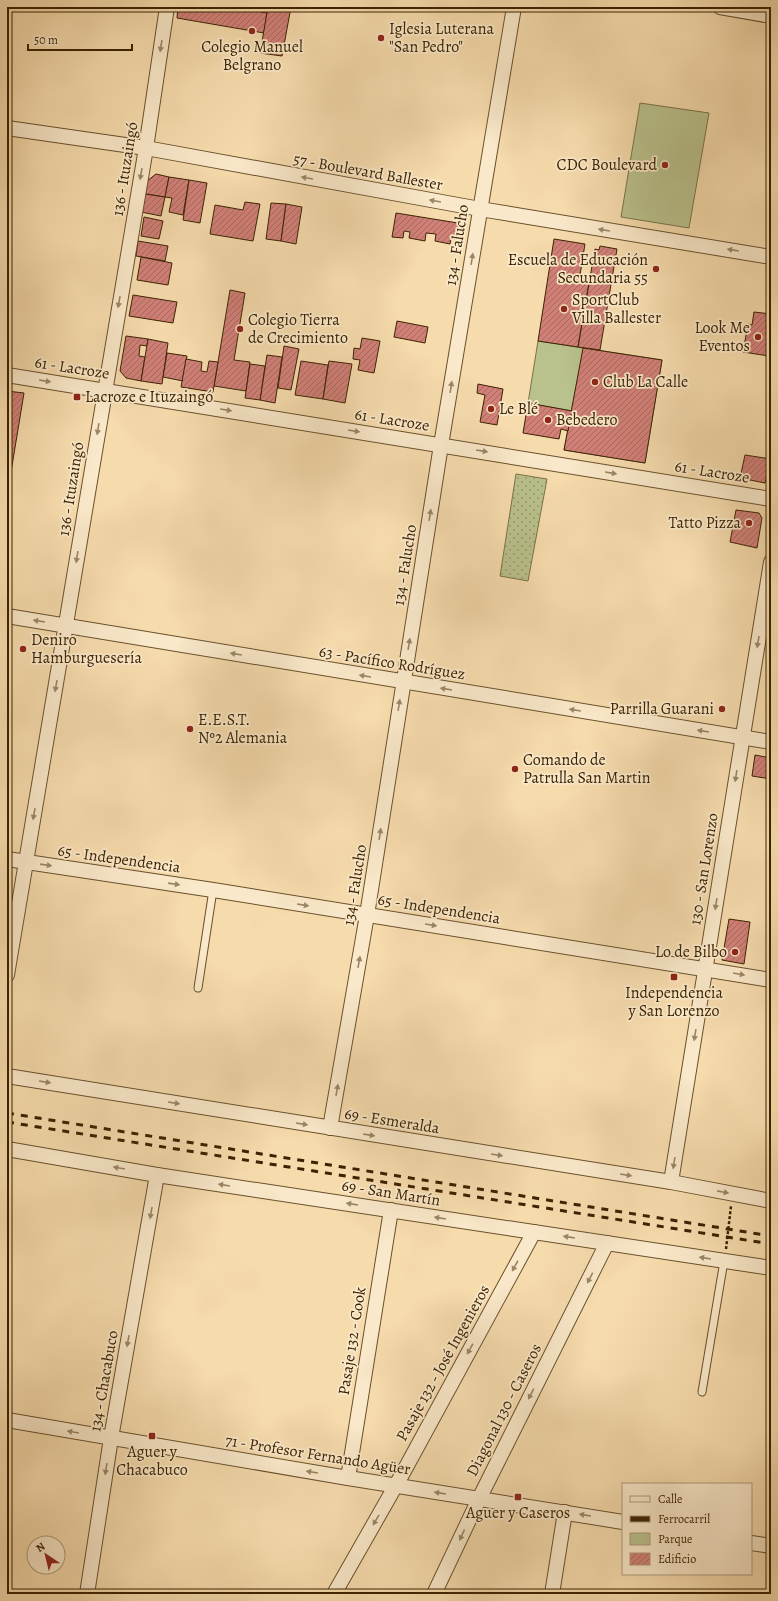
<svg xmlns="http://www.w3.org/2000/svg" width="778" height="1601" font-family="Alegreya,serif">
  <defs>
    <pattern id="grass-dots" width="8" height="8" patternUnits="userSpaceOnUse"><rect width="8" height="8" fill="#b9c18c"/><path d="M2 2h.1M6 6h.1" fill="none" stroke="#989c70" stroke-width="1.8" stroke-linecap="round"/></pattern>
    <pattern id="building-hatch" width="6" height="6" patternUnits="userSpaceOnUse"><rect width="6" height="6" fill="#d18078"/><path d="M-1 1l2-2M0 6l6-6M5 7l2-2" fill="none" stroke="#ab6860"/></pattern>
  </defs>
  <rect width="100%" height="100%" fill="#f6dbac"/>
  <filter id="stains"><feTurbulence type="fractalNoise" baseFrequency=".005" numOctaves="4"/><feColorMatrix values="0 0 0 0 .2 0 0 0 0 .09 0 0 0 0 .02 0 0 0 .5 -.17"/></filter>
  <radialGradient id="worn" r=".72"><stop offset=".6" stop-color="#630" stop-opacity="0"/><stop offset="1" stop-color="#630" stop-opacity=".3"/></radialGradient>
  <path fill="url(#grass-dots)" stroke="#7a7246" d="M516,474L547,479L528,581L500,576Z"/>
  <g fill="#b9c18c" stroke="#7a7246">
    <path d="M640,103L709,113L689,228L621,217Z"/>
    <path d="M538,341L662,360L645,463L564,450L572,411L528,403Z"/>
  </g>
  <g fill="url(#building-hatch)" stroke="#3b2201">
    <path d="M178,7H235L267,13L264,33L177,18Z"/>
    <path d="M268,7H291L282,56L260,53Z"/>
    <path d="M156,174L169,177L165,197L145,194L147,181Z"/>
    <path d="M169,177L189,180L183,215L169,212L172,198L165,197Z"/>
    <path d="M189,180L207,183L200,223L183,220Z"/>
    <path d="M145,194L165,197L161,216L141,212Z"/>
    <path d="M245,202L260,204L253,241L210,234L215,205L243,210Z"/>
    <path d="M271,203L286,204L281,241L266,239Z"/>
    <path d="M286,204L302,207L296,244L281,241Z"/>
    <path d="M396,213L458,223L455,239H451L450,244L435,241L436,234L426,233L425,241L409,238L410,232L404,231L403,238L392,237Z"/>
    <path d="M144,217L163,221L159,239L141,236Z"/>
    <path d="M554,239L585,244L580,275L590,277L578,347L538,341Z"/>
    <path d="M138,241L168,246L165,261L136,256Z"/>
    <path d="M600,246L617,249L600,350L578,347L595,249L599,250Z"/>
    <path d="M141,257L172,263L168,285L137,280Z"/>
    <path d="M230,290L245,293L234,360L250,362L246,391L214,386Z"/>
    <path d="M133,295L177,302L173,323L129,316Z"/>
    <path d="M754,312L771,314V350L769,356L743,352L748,324L752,325Z"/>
    <path d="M397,321L428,327L425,343L394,337Z"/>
    <path d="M126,336L148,339L147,346L140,345L139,356L145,357L141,381L126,378L120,371Z"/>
    <path d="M362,338L380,341L374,373L358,370L360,360L353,359L354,348L360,349Z"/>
    <path d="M148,339L168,343L162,384L141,381Z"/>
    <path d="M284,346L299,349L291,390L278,388Z"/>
    <path d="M583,348L662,360L645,463L564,450Z"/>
    <path d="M167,353L187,356L183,381L163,377Z"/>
    <path d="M267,355L282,357L275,403L260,400Z"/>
    <path d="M186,359L202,362L201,371L207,372L209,361L218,362L213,392L181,387Z"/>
    <path d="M301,361L328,365L323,399L295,395Z"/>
    <path d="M329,361L352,364L345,403L323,399Z"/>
    <path d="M250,364L265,366L260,400L245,398Z"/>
    <path d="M478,384L503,389L497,425L480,422L485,395L477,393Z"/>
    <path d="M7,391L24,393L7,496Z"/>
    <path d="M528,403L572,411L568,431L561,429L559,439L523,433Z"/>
    <path d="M745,455L771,459L765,483L740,478Z"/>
    <path d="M736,510L759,513L762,518L757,548L730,542Z"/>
    <path d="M755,755L771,758V779L752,776Z"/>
    <path d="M729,919L750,922L744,964L722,960Z"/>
  </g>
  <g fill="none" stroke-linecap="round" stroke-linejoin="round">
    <g stroke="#6a502c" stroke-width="9">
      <g id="service">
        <path d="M198,988L213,890"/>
        <path d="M702,1392L724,1261"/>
      </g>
    </g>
    <g stroke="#6a502c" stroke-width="16">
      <g id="minor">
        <path d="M720,7L771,16"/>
        <path d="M7,128L146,148L480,209L771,257"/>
        <path d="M7,375L771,499"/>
        <path d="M7,616L771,742"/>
        <path d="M7,859L213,890L771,980"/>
        <path d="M7,975L146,148L167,7"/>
        <path d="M7,1076L671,1182L771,1201"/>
        <path d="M330,1128L367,915L441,445L514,7"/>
        <path d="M7,1149L157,1175L771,1268"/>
        <path d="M671,1182C705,975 736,768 771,562"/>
        <path d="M7,1420L348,1478L623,1522"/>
        <path d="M348,1478L391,1210"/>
        <path d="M751,1543L771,1546"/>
        <path d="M87,1594L111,1438L157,1175"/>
        <path d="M334,1594L404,1471L534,1232"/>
        <path d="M434,1594L479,1499L607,1243"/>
        <path d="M552,1594L565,1512"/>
      </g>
    </g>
    <path stroke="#3b2201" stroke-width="2.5" stroke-dasharray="3 2" stroke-linecap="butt" d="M726,1249L731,1206"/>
    <use href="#service" stroke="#f9e8c9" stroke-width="7"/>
    <use href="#minor" stroke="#f9e8c9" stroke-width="14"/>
    <g stroke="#3b2201" stroke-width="3" stroke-dasharray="7 7" stroke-linecap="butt">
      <path d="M7,1113L771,1236"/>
      <path d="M7,1122L771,1244"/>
    </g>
  </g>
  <defs><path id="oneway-solid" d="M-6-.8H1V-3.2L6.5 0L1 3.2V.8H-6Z"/></defs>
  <g fill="#9a8565">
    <use href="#oneway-solid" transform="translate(161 46) rotate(99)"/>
    <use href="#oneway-solid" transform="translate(141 174) rotate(100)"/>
    <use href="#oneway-solid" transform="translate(307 178) rotate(-170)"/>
    <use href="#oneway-solid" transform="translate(435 201) rotate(-170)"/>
    <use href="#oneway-solid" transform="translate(604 230) rotate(-171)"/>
    <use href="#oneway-solid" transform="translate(733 250) rotate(-171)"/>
    <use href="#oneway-solid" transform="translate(472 259) rotate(-81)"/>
    <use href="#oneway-solid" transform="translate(119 302) rotate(100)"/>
    <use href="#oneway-solid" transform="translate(45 381) rotate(9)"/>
    <use href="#oneway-solid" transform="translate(451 387) rotate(-81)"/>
    <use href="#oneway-solid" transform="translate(226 410) rotate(9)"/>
    <use href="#oneway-solid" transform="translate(98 429) rotate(99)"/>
    <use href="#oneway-solid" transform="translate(354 431) rotate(9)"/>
    <use href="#oneway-solid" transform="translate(482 451) rotate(9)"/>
    <use href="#oneway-solid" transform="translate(611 473) rotate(9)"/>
    <use href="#oneway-solid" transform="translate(430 515) rotate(-81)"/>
    <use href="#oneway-solid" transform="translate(77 557) rotate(99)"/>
    <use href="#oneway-solid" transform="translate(39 621) rotate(-171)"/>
    <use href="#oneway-solid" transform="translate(758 642) rotate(100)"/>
    <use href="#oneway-solid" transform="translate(409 644) rotate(-81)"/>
    <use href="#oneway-solid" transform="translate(236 654) rotate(-171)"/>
    <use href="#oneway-solid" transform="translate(365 676) rotate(-171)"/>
    <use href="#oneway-solid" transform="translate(56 686) rotate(100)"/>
    <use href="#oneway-solid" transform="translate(446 689) rotate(-171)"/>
    <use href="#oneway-solid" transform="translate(399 705) rotate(-81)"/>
    <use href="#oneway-solid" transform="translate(575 710) rotate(-171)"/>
    <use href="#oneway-solid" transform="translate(703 731) rotate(-171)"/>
    <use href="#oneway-solid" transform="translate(736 776) rotate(99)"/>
    <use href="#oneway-solid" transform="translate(34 814) rotate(100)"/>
    <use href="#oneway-solid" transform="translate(380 834) rotate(-81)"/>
    <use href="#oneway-solid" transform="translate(46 865) rotate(8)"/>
    <use href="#oneway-solid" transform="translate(174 884) rotate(8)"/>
    <use href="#oneway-solid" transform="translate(716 904) rotate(99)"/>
    <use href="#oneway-solid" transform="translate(303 905) rotate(9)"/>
    <use href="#oneway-solid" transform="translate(431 925) rotate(9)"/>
    <use href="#oneway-solid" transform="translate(359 962) rotate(-80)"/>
    <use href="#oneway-solid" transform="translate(739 974) rotate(10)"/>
    <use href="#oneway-solid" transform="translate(695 1035) rotate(99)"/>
    <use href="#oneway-solid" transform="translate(45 1082) rotate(9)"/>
    <use href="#oneway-solid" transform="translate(337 1090) rotate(-80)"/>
    <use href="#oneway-solid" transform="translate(174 1103) rotate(9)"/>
    <use href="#oneway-solid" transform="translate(302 1124) rotate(9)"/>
    <use href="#oneway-solid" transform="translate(369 1135) rotate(9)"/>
    <use href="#oneway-solid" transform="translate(497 1155) rotate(9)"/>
    <use href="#oneway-solid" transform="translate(674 1163) rotate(99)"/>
    <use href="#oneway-solid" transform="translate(119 1168) rotate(-170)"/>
    <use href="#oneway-solid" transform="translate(626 1175) rotate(9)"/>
    <use href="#oneway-solid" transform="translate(224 1185) rotate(-171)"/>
    <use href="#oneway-solid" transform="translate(723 1192) rotate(11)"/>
    <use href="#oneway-solid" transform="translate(352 1204) rotate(-171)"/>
    <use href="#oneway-solid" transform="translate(151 1213) rotate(100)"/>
    <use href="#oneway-solid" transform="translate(440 1218) rotate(-171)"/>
    <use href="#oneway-solid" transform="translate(569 1237) rotate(-171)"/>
    <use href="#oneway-solid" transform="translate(705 1258) rotate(-171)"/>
    <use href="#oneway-solid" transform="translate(515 1266) rotate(119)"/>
    <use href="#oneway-solid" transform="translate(590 1278) rotate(117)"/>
    <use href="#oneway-solid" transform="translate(128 1341) rotate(100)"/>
    <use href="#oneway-solid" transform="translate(470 1349) rotate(119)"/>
    <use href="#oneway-solid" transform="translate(531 1394) rotate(117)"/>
    <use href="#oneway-solid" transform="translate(73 1432) rotate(-170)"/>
    <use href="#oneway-solid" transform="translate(106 1469) rotate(99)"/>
    <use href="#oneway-solid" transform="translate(312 1472) rotate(-171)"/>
    <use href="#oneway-solid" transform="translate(440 1493) rotate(-171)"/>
    <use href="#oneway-solid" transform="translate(585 1515) rotate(-171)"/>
    <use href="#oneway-solid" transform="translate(376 1520) rotate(120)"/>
    <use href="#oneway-solid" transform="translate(462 1535) rotate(115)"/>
  </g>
  <g fill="#8f2418" stroke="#f9e8c9" stroke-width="1.5">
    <circle cx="252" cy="31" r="4"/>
    <circle cx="381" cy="38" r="4"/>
    <circle cx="665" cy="165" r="4"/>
    <circle cx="656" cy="269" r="4"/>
    <circle cx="564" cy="309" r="4"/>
    <circle cx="240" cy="329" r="4"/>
    <circle cx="758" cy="337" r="4"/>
    <circle cx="595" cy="382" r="4"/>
    <rect x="73" y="393" width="8" height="8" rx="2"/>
    <circle cx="491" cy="409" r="4"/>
    <circle cx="548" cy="420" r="4"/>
    <circle cx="749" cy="523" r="4"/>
    <circle cx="23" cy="649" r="4"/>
    <circle cx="722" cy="709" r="4"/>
    <circle cx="190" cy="729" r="4"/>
    <circle cx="515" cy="769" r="4"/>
    <circle cx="735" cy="952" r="4"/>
    <rect x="670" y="973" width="8" height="8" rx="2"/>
    <rect x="148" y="1432" width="8" height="8" rx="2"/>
    <rect x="514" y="1493" width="8" height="8" rx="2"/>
  </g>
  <g text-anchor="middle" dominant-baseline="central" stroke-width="3.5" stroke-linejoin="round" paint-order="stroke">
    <g font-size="16" fill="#3b2201" stroke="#f9e8c9" text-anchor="start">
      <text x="389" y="29">Iglesia Luterana<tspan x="389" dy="18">"San Pedro"</tspan></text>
      <text x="252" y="47" text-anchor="middle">Colegio Manuel<tspan x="252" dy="18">Belgrano</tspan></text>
      <text x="657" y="165" text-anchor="end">CDC Boulevard</text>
      <text x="648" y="260" text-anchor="end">Escuela de Educación<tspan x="648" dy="18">Secundaria 55</tspan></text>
      <text x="572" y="300">SportClub<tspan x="572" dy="18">Villa Ballester</tspan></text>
      <text x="248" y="320">Colegio Tierra<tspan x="248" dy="18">de Crecimiento</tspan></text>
      <text x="750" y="328" text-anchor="end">Look Me<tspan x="750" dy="18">Eventos</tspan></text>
      <text x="603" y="382">Club La Calle</text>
      <text x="85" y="397">Lacroze e Ituzaingó</text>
      <text x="499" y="409">Le Blé</text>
      <text x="556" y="420">Bebedero</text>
      <text x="741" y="523" text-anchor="end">Tatto Pizza</text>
      <text x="31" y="640">Deniro<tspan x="31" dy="18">Hamburguesería</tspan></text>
      <text x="714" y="709" text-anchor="end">Parrilla Guarani</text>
      <text x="198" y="720">E.E.S.T.<tspan x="198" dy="18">Nº2 Alemania</tspan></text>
      <text x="523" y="760">Comando de<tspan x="523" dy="18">Patrulla San Martin</tspan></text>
      <text x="727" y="952" text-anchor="end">Lo de Bilbo</text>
      <text x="674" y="993" text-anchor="middle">Independencia<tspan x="674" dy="18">y San Lorenzo</tspan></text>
      <text x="152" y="1452" text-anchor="middle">Aguer y<tspan x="152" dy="18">Chacabuco</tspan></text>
      <text x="518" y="1513" text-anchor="middle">Aguer y Caseros</text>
    </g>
    <g font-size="16" fill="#3b2201" stroke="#f9e8c9">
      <text transform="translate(125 169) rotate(-81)">136 - Ituzaingó</text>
      <text transform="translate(368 172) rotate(10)">57 - Boulevard Ballester</text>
      <text transform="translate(457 245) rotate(-81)">134 - Falucho</text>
      <text transform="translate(72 368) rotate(9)">61 - Lacroze</text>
      <text transform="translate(392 420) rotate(9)">61 - Lacroze</text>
      <text transform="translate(712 472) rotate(9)">61 - Lacroze</text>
      <text transform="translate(71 489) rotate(-81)">136 - Ituzaingó</text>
      <text transform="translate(405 565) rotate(-81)">134 - Falucho</text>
      <text transform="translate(392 663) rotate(9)">63 - Pacífico Rodríguez</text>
      <text transform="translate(119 859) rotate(8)">65 - Independencia</text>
      <text transform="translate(704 869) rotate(-81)">130 - San Lorenzo</text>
      <text transform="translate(355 885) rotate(-81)">134 - Falucho</text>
      <text transform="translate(439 909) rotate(9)">65 - Independencia</text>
      <text transform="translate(392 1121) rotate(9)">69 - Esmeralda</text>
      <text transform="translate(391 1193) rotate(9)">69 - San Martín</text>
      <text transform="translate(352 1341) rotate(-81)">Pasaje 132 - Cook</text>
      <text transform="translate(443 1363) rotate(-61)">Pasaje 132 - José Ingenieros</text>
      <text transform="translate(104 1381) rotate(-80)">134 - Chacabuco</text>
      <text transform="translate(504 1410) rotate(-63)">Diagonal 130 - Caseros</text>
      <text transform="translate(318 1455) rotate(9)">71 - Profesor Fernando Agüer</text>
    </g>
  </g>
  <rect width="778" height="1601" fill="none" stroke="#f6dbac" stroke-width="24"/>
  <rect x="8" y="8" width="762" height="1585" fill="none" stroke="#3b2201" stroke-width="2"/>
  <rect x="12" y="12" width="754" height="1577" fill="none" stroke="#3b2201"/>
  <rect x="622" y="1483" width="130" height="92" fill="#f9e8c9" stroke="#ad9979"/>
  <rect x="630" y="1496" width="20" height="6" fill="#f9e8c9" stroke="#ad9979"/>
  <text x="658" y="1503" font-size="12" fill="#3b2201">Calle</text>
  <rect x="630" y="1516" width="20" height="6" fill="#3b2201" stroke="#ad9979"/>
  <text x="658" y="1523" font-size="12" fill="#3b2201">Ferrocarril</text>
  <rect x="630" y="1533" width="20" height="12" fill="#b9c18c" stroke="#ad9979"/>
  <text x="658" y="1543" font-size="12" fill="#3b2201">Parque</text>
  <rect x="630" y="1553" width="20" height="12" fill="url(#building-hatch)" stroke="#ad9979"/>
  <text x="658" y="1563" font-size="12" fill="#3b2201">Edificio</text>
  <g transform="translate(46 1555) rotate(325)"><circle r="19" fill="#f9e8c9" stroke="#ad9979"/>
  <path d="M0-3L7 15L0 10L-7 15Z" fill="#8f2418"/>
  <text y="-6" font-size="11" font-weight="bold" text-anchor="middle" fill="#3b2201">N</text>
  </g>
  <path d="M28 44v6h104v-6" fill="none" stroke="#3b2201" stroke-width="2"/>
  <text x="34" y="44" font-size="12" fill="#3b2201" stroke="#f9e8c9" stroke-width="3" paint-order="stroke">50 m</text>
  <rect width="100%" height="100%" filter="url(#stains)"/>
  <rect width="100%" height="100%" fill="url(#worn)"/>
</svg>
